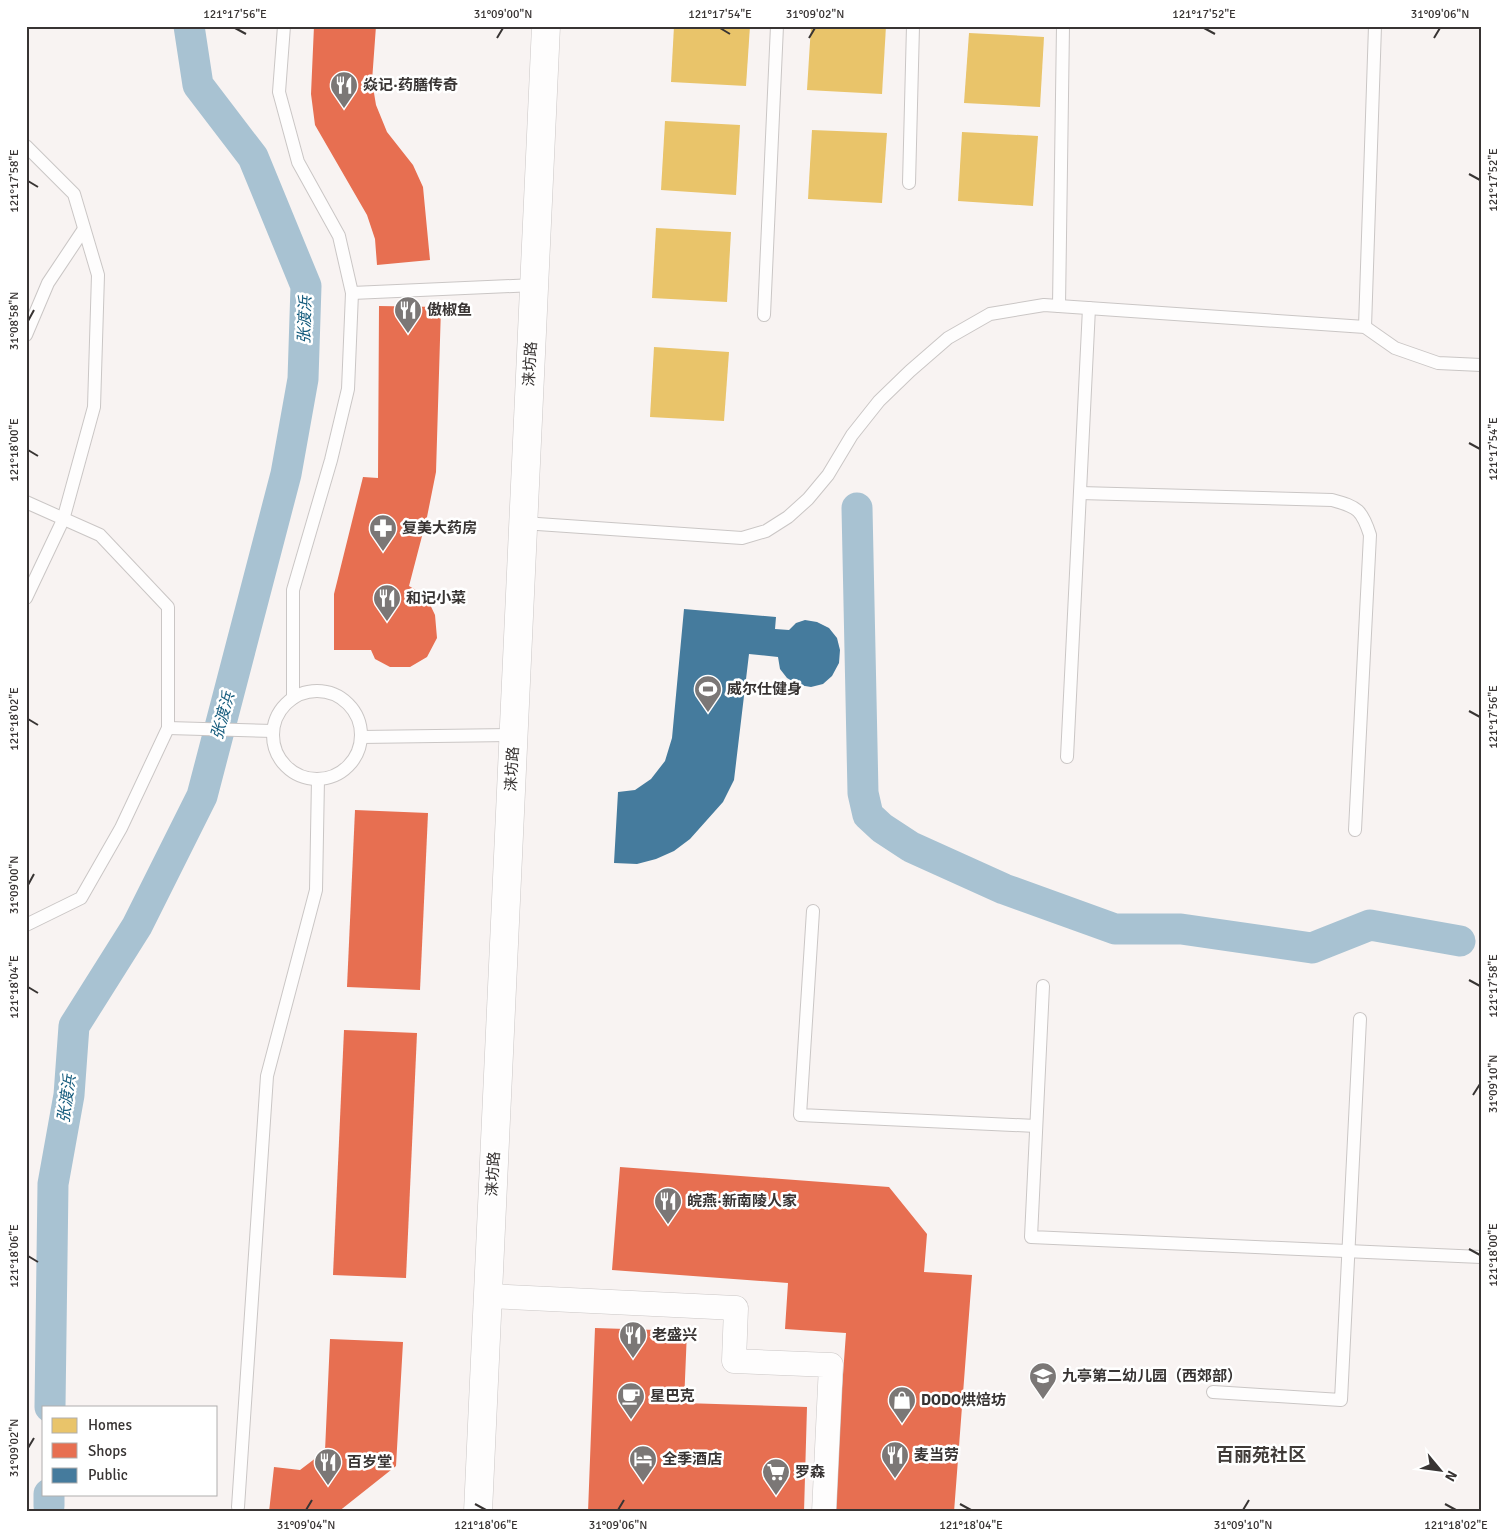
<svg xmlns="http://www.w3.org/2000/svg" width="1507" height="1538" font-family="Signika,'Noto Sans SC',sans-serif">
  <rect width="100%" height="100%" fill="#f8f3f2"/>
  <g fill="#e9c46a">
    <path d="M674,26H750L746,86L671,82Z"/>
    <path d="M811,26H886L882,94L807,90Z"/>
    <path d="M969,33L1044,37L1040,107L964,103Z"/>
    <path d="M665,121L740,125L736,195L661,190Z"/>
    <path d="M812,130L887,133L882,203L808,199Z"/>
    <path d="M962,132L1038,136L1033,206L958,201Z"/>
    <path d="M656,228L731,232L727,302L652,298Z"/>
    <path d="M654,347L729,352L724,421L650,417Z"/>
  </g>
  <g fill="#e76f51">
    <path d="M314,26H376L372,81L376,105L387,132L413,165L423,187L430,260L377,265L375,239L367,215L315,125L311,94Z"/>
    <path d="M379,306L441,307L436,472L427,517L409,586L426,596L435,615L437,638L427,657L410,667H390L375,659L371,650H334V594L363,477L378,478Z"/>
    <path d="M355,810L428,813L420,990L347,987Z"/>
    <path d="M344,1030L417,1033L406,1278L333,1275Z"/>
    <path d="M620,1167L889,1187L927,1234L924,1272L972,1275L954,1512H833L846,1333L785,1329L788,1283L612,1270Z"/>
    <path d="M595,1328L687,1331L684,1403L807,1407L804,1512H588Z"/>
    <path d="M330,1339L403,1342L396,1466L338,1512H269L274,1467L300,1470L325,1451Z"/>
  </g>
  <path fill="#457b9d" d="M684,609L776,617L775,629L789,630L796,623L805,620L817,622L829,628L837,638L840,650L839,663L832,676L823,684L811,687L799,685L787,678L780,669L778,657L749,654L734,780L723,802L690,839L674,851L656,859L637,864L614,863L618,792L635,790L651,779L665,761L672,738Z"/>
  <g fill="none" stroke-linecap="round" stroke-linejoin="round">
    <g stroke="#a8c2d2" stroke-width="31">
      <path d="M857,508L863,793L868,815L882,828L911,847L1004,889L1115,929H1181L1312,948L1370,925L1460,941"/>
      <path d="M50,1407L53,1184L69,1095L74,1026L137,926L202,796L286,474L303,379L306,286L253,157L198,85L189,26"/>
      <path d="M49,1506V1494"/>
    </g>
    <g stroke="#cac6c5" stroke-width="14">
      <g id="lane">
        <path d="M284,26L279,92L298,162L339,236L352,293L348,389L331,460L293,590V698"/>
        <path d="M26,146L74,194L98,275L94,407L63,520L26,598"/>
        <path d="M909,183L913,26"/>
        <path d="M352,293L534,285"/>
        <path d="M1059,306L1063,26"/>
        <path d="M764,315L777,26"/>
        <path d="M1365,327L1375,26"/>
        <path d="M26,335L48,283L84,229"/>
        <path d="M1080,493L1332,500C1358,507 1362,510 1370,535L1355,830"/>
        <path d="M26,502L100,535L168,607V728L121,828L81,898L26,925"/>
        <path d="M523,523L742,538L766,531L788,517L808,499L828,475L852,435L879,401L910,371L948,338L990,314L1044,305L1365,327L1395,348L1438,363L1481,365"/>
        <circle cx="317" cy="735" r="44"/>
        <path d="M168,728L273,731"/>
        <path d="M361,737L514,735"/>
        <path d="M1067,757L1089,308"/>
        <path d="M813,911L800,1115L1036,1126"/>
        <path d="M1043,986L1031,1237L1481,1257"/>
        <path d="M1213,1392L1341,1400L1360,1019"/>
        <path d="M238,1507L267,1076L316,890L318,779"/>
      </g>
    </g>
    <g stroke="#cac6c5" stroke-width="25">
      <path id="street" d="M488,1296L736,1308L734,1361L831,1365L824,1512"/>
    </g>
    <g stroke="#cac6c5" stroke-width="29">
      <path id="secondary" d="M478,1512L546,26"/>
    </g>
    <use href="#lane" stroke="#fefdfd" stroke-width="12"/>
    <use href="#street" stroke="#fefdfd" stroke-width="24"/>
    <use href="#secondary" stroke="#fefdfd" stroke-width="28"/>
  </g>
  <path fill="none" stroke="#383433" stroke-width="2" d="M235,28L246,34M720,28L730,34M1204,28L1215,34M497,38L503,28M809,38L815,28M1434,38L1440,28M1469,174L1480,180M28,181L38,187M28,321L34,310M1469,443L1480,449M28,450L38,456M1469,711L1480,717M28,719L38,725M28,885L34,874M1469,980L1480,986M28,987L38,993M1473,1095L1480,1084M1469,1249L1480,1255M28,1256L38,1262M28,1448L34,1438M475,1504L486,1510M960,1504L971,1510M1445,1504L1456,1510M306,1510L312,1500M618,1510L624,1500M1243,1510L1249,1500"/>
  <defs>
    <g id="restaurant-pin" transform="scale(1.4375)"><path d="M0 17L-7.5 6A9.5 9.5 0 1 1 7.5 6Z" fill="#7b7776" stroke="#fff"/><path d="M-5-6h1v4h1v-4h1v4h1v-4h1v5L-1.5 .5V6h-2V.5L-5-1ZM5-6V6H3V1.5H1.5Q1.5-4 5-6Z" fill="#fff"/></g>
    <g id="pharmacy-pin" transform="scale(1.4375)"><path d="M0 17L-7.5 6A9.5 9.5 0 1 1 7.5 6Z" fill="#7b7776" stroke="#fff"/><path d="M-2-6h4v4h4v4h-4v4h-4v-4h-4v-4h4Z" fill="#fff"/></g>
    <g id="stadium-pin" transform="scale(1.4375)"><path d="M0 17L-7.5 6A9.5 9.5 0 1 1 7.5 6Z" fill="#7b7776" stroke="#fff"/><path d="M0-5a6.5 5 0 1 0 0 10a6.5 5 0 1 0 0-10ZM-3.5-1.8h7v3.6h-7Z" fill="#fff"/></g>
    <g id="school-pin" transform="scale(1.4375)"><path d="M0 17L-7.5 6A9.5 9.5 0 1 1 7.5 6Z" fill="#7b7776" stroke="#fff"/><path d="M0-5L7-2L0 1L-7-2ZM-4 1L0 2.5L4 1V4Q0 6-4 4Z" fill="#fff"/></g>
    <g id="cafe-pin" transform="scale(1.4375)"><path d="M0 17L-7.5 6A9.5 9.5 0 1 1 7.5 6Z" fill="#7b7776" stroke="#fff"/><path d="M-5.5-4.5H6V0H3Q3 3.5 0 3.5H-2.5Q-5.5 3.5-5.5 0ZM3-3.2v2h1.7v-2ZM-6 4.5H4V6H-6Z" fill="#fff"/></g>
    <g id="shop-pin" transform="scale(1.4375)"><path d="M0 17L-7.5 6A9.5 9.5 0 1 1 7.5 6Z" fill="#7b7776" stroke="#fff"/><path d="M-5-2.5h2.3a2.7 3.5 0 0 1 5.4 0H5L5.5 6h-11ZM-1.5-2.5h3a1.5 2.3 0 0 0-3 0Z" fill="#fff"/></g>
    <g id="hotel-pin" transform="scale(1.4375)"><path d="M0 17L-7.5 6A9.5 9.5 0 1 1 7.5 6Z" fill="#7b7776" stroke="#fff"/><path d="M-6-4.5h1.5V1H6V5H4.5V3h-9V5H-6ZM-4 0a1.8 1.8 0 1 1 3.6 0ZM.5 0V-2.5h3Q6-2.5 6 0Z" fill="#fff"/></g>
    <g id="supermarket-pin" transform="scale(1.4375)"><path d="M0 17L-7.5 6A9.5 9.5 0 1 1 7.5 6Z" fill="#7b7776" stroke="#fff"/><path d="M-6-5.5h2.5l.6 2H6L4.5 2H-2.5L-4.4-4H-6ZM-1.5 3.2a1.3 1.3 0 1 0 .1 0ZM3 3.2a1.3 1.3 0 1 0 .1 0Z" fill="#fff"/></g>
  </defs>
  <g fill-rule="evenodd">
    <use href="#restaurant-pin" x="344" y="85"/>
    <use href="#restaurant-pin" x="408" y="310"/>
    <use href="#pharmacy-pin" x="383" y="528"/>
    <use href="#restaurant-pin" x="387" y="598"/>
    <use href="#stadium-pin" x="708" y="689"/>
    <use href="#restaurant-pin" x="668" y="1201"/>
    <use href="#restaurant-pin" x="633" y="1335"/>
    <use href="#school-pin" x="1043" y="1376"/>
    <use href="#cafe-pin" x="631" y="1396"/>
    <use href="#shop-pin" x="902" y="1400"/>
    <use href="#restaurant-pin" x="895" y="1455"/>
    <use href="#hotel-pin" x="643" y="1459"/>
    <use href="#restaurant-pin" x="328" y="1462"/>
    <use href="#supermarket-pin" x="776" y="1472"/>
  </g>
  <g text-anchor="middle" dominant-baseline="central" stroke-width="5" stroke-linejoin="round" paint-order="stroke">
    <g font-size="15" font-weight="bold" fill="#383433" stroke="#fff" text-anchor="start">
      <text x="363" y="85">焱记·药膳传奇</text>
      <text x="427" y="310">傲椒鱼</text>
      <text x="402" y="528">复美大药房</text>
      <text x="406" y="598">和记小菜</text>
      <text x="727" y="689">威尔仕健身</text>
      <text x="687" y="1201">皖燕·新南陵人家</text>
      <text x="652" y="1335">老盛兴</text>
      <text x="1062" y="1376">九亭第二幼儿园（西郊部）</text>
      <text x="650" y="1396">星巴克</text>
      <text x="921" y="1400">DODO烘焙坊</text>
      <text x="914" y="1455">麦当劳</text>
      <text x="662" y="1459">全季酒店</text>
      <text x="347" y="1462">百岁堂</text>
      <text x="795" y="1472">罗森</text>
    </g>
    <g font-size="15" fill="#383433" stroke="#fff">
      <text transform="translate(530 364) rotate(-87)">涞坊路</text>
      <text transform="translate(512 769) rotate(-87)">涞坊路</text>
      <text transform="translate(493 1174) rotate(-87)">涞坊路</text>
    </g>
    <g font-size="16" font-style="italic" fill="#165c7d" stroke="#fff">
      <text transform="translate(305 320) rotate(-88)">张渡浜</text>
      <text transform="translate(223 716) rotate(-75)">张渡浜</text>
      <text transform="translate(67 1099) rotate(-82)">张渡浜</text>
    </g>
    <g font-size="18" font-weight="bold" fill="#413b38" stroke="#fff">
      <text x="1261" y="1455">百丽苑社区</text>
    </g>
  </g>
  <rect width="1507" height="1538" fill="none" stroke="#ffffff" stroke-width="55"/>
  <rect x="42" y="1406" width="175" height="90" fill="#ffffff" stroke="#afaead"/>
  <rect x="52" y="1418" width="25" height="15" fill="#e9c46a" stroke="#afaead"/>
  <text x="88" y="1430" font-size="15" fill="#383433">Homes</text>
  <rect x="52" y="1443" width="25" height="15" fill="#e76f51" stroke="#afaead"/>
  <text x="88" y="1456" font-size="15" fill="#383433">Shops</text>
  <rect x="52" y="1468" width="25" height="15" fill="#457b9d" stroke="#afaead"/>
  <text x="88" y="1480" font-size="15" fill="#383433">Public</text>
  <g transform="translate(1440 1470) rotate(119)" stroke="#ffffff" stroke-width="4" paint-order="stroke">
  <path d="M0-4L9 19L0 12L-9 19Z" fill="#383433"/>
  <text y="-8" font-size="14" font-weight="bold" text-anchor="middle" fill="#383433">N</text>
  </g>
  <rect x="28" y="28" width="1452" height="1482" fill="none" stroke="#383433" stroke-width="2"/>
  <g font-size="12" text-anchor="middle" fill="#383433">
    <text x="235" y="18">121°17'56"E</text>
    <text x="503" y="18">31°09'00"N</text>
    <text x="720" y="18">121°17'54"E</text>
    <text x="815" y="18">31°09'02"N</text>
    <text x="1204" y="18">121°17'52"E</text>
    <text x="1440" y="18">31°09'06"N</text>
    <text transform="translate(1493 180) rotate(-90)" y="4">121°17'52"E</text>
    <text transform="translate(14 181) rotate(-90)" y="4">121°17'58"E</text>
    <text transform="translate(14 321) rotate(-90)" y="4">31°08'58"N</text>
    <text transform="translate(1493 449) rotate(-90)" y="4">121°17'54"E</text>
    <text transform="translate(14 450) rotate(-90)" y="4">121°18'00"E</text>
    <text transform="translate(1493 717) rotate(-90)" y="4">121°17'56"E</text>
    <text transform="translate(14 719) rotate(-90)" y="4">121°18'02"E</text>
    <text transform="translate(14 885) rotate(-90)" y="4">31°09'00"N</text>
    <text transform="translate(1493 986) rotate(-90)" y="4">121°17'58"E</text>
    <text transform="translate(14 987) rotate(-90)" y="4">121°18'04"E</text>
    <text transform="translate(1493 1084) rotate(-90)" y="4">31°09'10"N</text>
    <text transform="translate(1493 1255) rotate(-90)" y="4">121°18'00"E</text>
    <text transform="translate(14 1256) rotate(-90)" y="4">121°18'06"E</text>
    <text transform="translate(14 1448) rotate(-90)" y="4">31°09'02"N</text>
    <text x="306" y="1529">31°09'04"N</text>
    <text x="486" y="1529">121°18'06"E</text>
    <text x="618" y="1529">31°09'06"N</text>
    <text x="971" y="1529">121°18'04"E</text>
    <text x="1243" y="1529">31°09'10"N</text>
    <text x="1456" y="1529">121°18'02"E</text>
  </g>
</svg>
